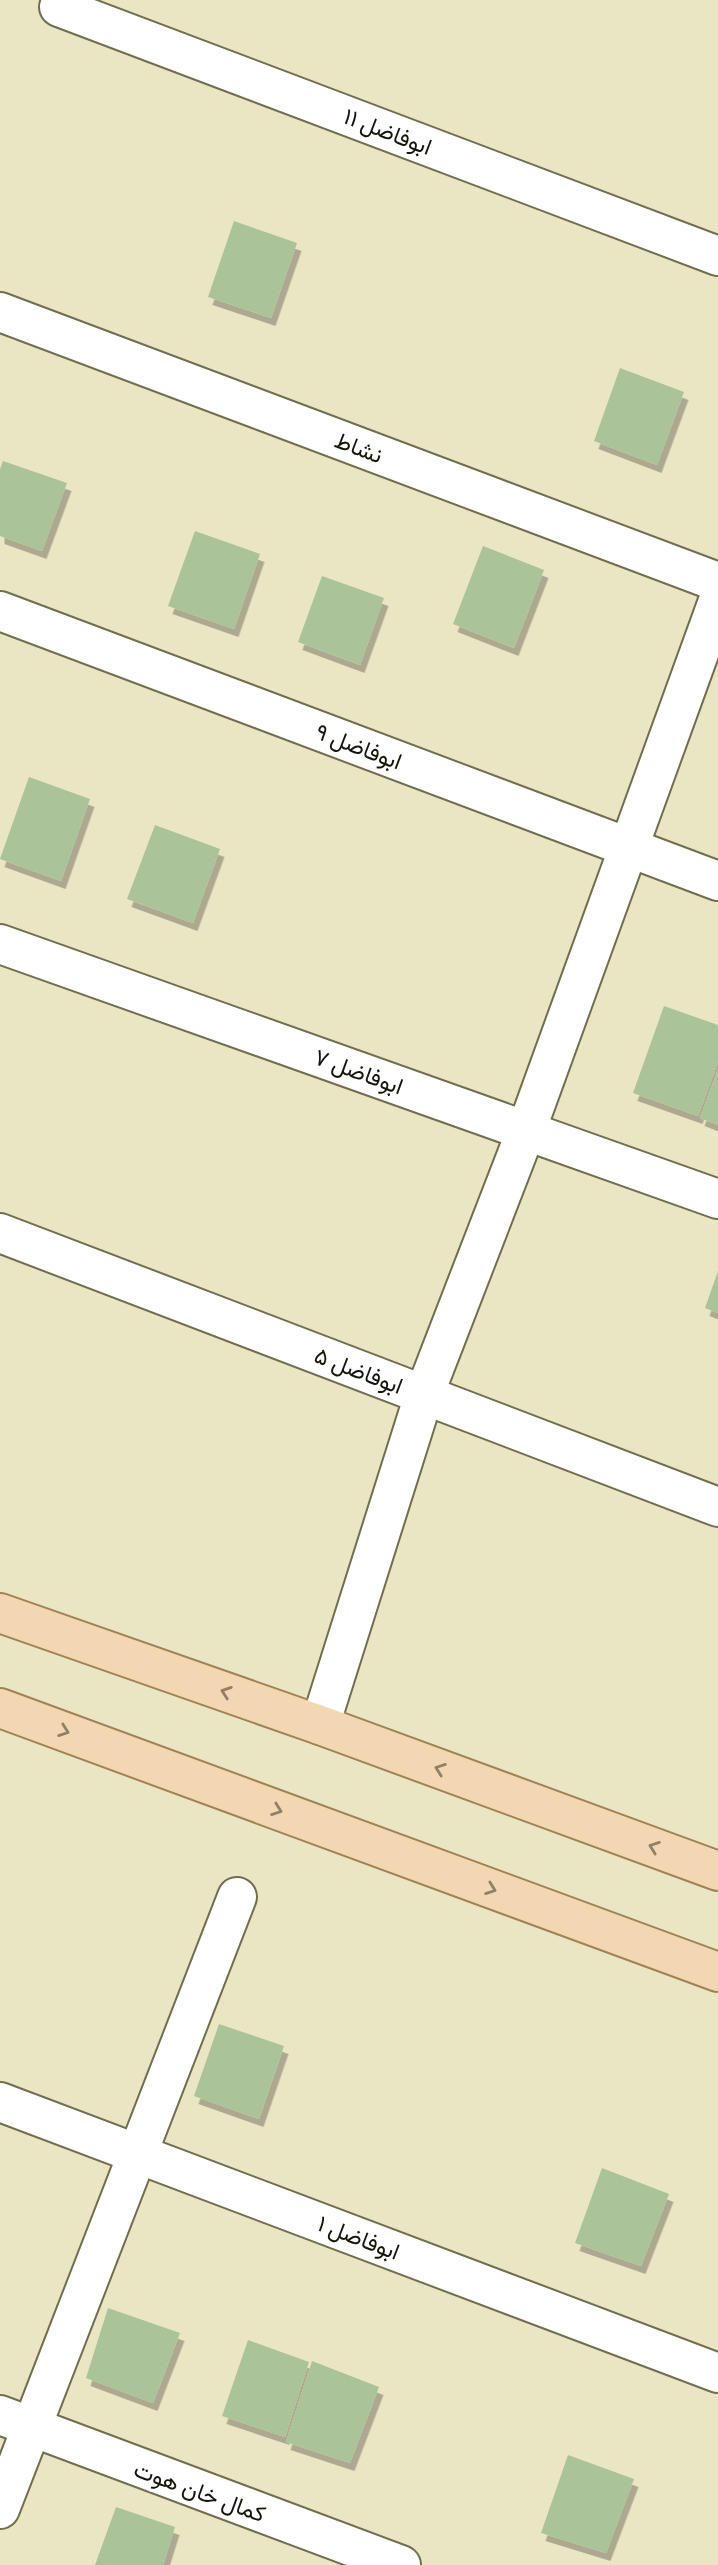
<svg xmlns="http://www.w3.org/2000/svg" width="718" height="2565" font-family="'Archivo Narrow',Vazirmatn,sans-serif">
  <defs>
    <filter id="shadow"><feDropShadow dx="4.5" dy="8" stdDeviation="0" flood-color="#0004"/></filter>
  </defs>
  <rect width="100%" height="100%" fill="#eae6c4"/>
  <g fill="#abc399" filter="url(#shadow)">
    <path d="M234,221L297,243L271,318L208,297Z"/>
    <path d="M620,368L684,392L657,465L594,441Z"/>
    <path d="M3,461L67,483L42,551L0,536V469Z"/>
    <path d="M195,531L260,554L234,629L168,606Z"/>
    <path d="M483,546L544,570L514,648L453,624Z"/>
    <path d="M322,576L384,598L360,665L298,642Z"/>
    <path d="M29,777L90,799L61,881L0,859Z"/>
    <path d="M155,825L220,849L193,923L127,899Z"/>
    <path d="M664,1006L718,1025V1062L698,1116L633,1093Z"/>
    <path d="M718,1069V1125L700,1118Z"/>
    <path d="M718,1271V1313L705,1308Z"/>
    <path d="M219,2024L284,2046L259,2119L194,2096Z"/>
    <path d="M602,2168L669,2194L641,2266L575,2243Z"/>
    <path d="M108,2308L180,2333L153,2403L86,2378Z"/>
    <path d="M248,2340L309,2362L285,2437L222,2416Z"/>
    <path d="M312,2361L379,2387L350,2463L286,2442Z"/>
    <path d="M568,2455L634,2479L606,2553L541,2533Z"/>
    <path d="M116,2507L175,2527L163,2565H95Z"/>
  </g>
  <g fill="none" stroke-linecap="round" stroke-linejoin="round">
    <g stroke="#716d4f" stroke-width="42">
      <g id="minor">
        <path d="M59,7L718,256"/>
        <path d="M0,312L718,582"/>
        <path d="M0,611L718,881"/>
        <path d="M0,944L718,1199"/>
        <path d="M0,1233L718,1507"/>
        <path d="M320,1725L424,1395L526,1131L718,601"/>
        <path d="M0,2102L718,2373"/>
        <path d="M0,2415L401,2565"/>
        <path d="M0,2509L237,1897"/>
      </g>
    </g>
    <g stroke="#a08256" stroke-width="42">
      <g id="major">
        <path d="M0,1613L320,1725L718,1871"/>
        <path d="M0,1708L718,1972"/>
      </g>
    </g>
    <use href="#minor" stroke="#fff" stroke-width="38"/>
    <use href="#major" stroke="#f3d7b2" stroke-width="38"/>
  </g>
  <defs><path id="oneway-chevron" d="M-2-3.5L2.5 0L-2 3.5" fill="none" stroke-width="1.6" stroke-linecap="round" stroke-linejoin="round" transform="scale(1.75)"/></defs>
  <g stroke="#908066">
    <use href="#oneway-chevron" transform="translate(226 1692) rotate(-161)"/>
    <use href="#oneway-chevron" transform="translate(64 1731) rotate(20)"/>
    <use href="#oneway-chevron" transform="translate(440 1769) rotate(-160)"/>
    <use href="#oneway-chevron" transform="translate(277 1810) rotate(20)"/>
    <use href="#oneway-chevron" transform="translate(654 1847) rotate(-160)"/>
    <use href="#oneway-chevron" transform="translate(491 1889) rotate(20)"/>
  </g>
  <g text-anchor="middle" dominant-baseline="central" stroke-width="6" stroke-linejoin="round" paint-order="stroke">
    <g font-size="23" fill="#161509" stroke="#fff">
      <text transform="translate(388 131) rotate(21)">ابوفاضل ۱۱</text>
      <text transform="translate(359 447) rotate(21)">نشاط</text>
      <text transform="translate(359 746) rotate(21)">ابوفاضل ۹</text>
      <text transform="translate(359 1071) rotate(20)">ابوفاضل ۷</text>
      <text transform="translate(359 1370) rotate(21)">ابوفاضل ۵</text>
      <text transform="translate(359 2237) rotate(21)">ابوفاضل ۱</text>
      <text transform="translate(200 2491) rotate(20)">کمال خان هوت</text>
    </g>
  </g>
</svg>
